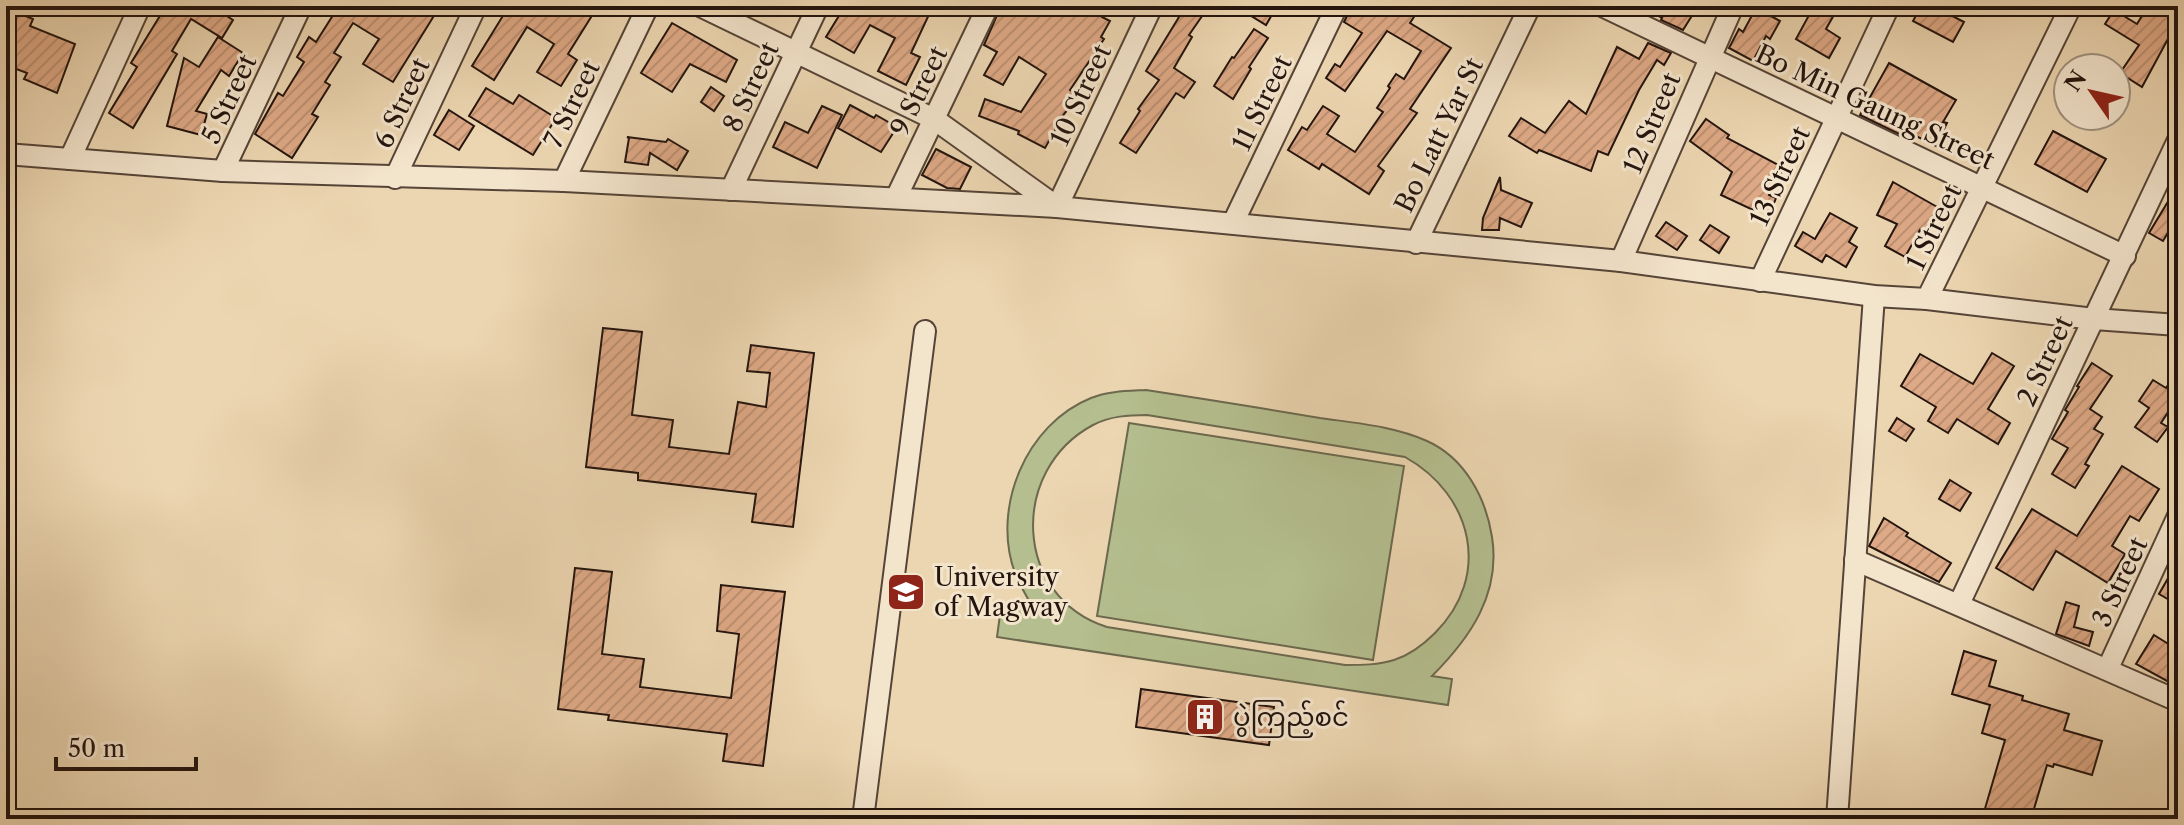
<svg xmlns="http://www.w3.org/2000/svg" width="2184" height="825" font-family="'Libre Caslon Text','Noto Sans Myanmar',serif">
  <defs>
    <pattern id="building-hatch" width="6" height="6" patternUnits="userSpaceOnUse" patternTransform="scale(2)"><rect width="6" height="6" fill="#dea986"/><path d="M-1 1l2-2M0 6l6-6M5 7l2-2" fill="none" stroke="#be9172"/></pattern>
  </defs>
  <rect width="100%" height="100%" fill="#ecd6b1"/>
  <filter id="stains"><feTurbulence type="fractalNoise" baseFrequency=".0025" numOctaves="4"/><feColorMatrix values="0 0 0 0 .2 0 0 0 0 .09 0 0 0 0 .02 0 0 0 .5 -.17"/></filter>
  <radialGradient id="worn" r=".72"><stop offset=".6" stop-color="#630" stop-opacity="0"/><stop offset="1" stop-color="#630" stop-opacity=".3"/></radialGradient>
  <g fill="#b4be8e" stroke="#6c694e" stroke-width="2" fill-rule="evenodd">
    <path d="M1146,390C1204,399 1262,408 1320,418C1355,423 1394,426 1427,441C1465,458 1486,498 1492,537C1501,594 1470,638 1432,676L1452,679L1448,705L997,637L1001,607L1035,611C1028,599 1020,586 1015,573C991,508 1026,424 1091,398C1108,391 1128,391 1146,390ZM1147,415L1405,457C1473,495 1492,576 1435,633C1423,645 1410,655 1394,660C1378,665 1362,665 1345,665L1107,627C1013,597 1009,470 1093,425C1110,416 1129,415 1147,415Z"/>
    <path d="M1129,423L1404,466L1373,660L1097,616Z"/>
  </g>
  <g fill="url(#building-hatch)" stroke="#23140e" stroke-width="2">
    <path d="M166,6H211L233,20L222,38L191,19L172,51L177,54L133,128L109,113L137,67L131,63Z"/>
    <path d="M326,6H440L393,82L363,64L379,39L353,23L334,53L341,57L325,82L330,85L312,114L318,117L292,158L255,134L278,93L283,96L304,62L297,57L309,37L316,42L335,12Z"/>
    <path d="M509,6H598L568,54L577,60L561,86L537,72L554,44L527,27L494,80L472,66Z"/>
    <path d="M845,6H933L911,53L920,57L906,85L878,71L895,38L870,25L854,53L826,37Z"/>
    <path d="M1001,6H1108L1102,17L1110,21L1101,37L1104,39L1070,90L1079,96L1064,114L1045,148L1018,134L1019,131L979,116L985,99L1021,112L1046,74L1019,57L1003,85L984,75L997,52L984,45Z"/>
    <path d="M1165,6H1209L1189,35L1192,37L1174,68L1195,82L1184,98L1176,93L1136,153L1120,143L1140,111L1138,109L1159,80L1146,71L1179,17Z"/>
    <path d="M1235,6H1277L1266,25Z"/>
    <path d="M1352,6H1374L1389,15L1395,6H1421L1410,23L1451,48L1410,109L1417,113L1378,166L1384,171L1369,194L1322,164L1319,169L1288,150L1302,127L1307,130L1323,106L1339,116L1327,134L1355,152L1383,112L1377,108L1390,88L1388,86L1396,74L1404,79L1421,51L1387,31L1345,91L1326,78L1335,64L1340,67L1362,33L1344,22Z"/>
    <path d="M1641,6H1698L1683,30L1661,20L1662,18Z"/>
    <path d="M1814,6H1823L1835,13L1826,29L1840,38L1829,58L1796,39Z"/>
    <path d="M1921,6H1933L1964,22L1953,42L1913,21Z"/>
    <path d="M2148,6H2173L2178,9V43L2169,37L2142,87L2120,73L2139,45L2105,24L2114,10L2137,24Z"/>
    <path d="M6,8L33,19L30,26L75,44L57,93L24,79L27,73L6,65Z"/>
    <path d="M1756,8L1780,21L1770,39L1766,36L1753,61L1729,48L1739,29L1743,32Z"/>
    <path d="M672,23L737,60L726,82L690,64L672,92L641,73Z"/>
    <path d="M1254,29L1268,38L1249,67L1251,69L1233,99L1214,86L1232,57L1234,58Z"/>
    <path d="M218,37L243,53L229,76L221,70L196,111L207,114L201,135L167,126L184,58L199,67Z"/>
    <path d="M1648,43L1671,53L1664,65L1657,60L1639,90L1608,155L1598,151L1591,171L1539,150L1537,153L1509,136L1521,118L1545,133L1569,101L1586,114L1617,47L1639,59Z"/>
    <path d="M1889,63L1956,100L1943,122L1947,123L1936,146L1904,130L1901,135L1860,115Z"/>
    <path d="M711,87L724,96L714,111L701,102Z"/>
    <path d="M486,88L513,104L519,95L556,118L533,155L469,116Z"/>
    <path d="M850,105L874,118L876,115L897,127L881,152L838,128Z"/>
    <path d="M822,106L842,115L817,168L773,147L785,122L808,133Z"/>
    <path d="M449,110L474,126L459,150L434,135Z"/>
    <path d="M1706,119L1729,135L1727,138L1784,168L1769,195L1776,198L1770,213L1755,206L1753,210L1721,195L1732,172L1690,141Z"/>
    <path d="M2053,131L2106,159L2087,192L2035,164Z"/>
    <path d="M627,137L666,142L668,139L688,151L677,170L650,153L648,165L625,162L629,138Z"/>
    <path d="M936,149L971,167L960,189L947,188L922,175Z"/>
    <path d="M1500,177L1501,190L1532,203L1521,227L1500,218L1499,230H1482L1483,218Z"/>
    <path d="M1893,182L1939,208L1924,233L1920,230L1905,257L1885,246L1897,224L1877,215Z"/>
    <path d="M2178,185V216L2163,241L2149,233Z"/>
    <path d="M1830,213L1857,228L1849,242L1857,247L1846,267L1826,255L1822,262L1795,246L1803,232L1815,239Z"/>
    <path d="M1666,222L1687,236L1677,250L1656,236Z"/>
    <path d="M1710,225L1729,237L1719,253L1700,240Z"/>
    <path d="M603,328L642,332L632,415L673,420L669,447L729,454L738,402L766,407L770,373L747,371L751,345L814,353L793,527L752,522L756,494L638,480V473L586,467Z"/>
    <path d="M1992,353L2014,366L1988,409L2010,423L1998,444L1957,419L1948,433L1928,421L1936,407L1901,386L1920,354L1973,384Z"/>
    <path d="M2092,363L2112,376L2090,409L2102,417L2094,429L2103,434L2085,464L2089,466L2075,488L2052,474L2068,448L2052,439L2068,412L2065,410L2079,387L2077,386Z"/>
    <path d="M2178,370V397L2161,423L2168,427L2157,442L2135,427L2149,408L2139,401L2153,380L2166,388Z"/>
    <path d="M1897,418L1914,429L1906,441L1889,431Z"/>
    <path d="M2122,466L2159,489L2139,521L2130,516L2112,546L2125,554L2108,583L2056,551L2033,590L1996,568L2032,509L2077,536Z"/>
    <path d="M1950,480L1971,493L1960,511L1939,499Z"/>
    <path d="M1884,518L1908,533L1906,536L1951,563L1939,582L1869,546Z"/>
    <path d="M2178,561V605L2159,594Z"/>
    <path d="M575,568L612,572L602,654L644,659L640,687L731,698L739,634L717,631L721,585L785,592L763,766L723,761L727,734L608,720L609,715L558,709Z"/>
    <path d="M2066,602L2079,606L2074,627L2093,632L2089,646L2056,634Z"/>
    <path d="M2154,635L2178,650V687L2136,664Z"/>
    <path d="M1964,651L1996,661L1989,686L2023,696L2022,700L2069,714L2064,730L2102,741L2092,775L2054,764L2053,767L2047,765L2031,819H2006L1984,812L2005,740L1982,733L1990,705L1952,694Z"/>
    <path d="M1141,689L1274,707L1269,745L1136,727Z"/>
  </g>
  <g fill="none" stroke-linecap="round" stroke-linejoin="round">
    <g stroke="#554437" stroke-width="24">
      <g id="minor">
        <path d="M700,6L934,119L1057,207L1621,261L1874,296L1927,299L2094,319L2178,325"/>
        <path d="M1602,6L2125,256"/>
        <path d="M6,154L223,171L564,181L1057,207L1152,6"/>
        <path d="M70,159L140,6"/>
        <path d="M223,171L301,6"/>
        <path d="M395,178L476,6"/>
        <path d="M564,181L648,6"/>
        <path d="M731,190L818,6"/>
        <path d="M896,198L988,6"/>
        <path d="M1233,223L1337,6"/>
        <path d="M1416,243L1530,6"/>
        <path d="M1621,261L1733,6"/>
        <path d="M1760,281L1889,6"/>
        <path d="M1927,299L2071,6"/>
        <path d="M1855,560L2178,701"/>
        <path d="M1959,604L2178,140"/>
        <path d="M2108,668L2178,516"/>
        <path d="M863,819L925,331"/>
        <path d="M1837,819L1874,296"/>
      </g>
    </g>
    <use href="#minor" stroke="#f3e4cc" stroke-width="20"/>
  </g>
  <defs>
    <g id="university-square" transform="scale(2)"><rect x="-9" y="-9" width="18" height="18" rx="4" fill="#8f2418" stroke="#f3e4cc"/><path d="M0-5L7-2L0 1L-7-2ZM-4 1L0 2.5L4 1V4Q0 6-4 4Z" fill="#fff"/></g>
    <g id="building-square" transform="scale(2)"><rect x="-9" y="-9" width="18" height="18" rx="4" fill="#8f2418" stroke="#f3e4cc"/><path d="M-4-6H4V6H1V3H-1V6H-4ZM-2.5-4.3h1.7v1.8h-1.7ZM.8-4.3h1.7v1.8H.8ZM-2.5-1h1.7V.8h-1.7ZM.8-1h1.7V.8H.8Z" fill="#fff"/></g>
  </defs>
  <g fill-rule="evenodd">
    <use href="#university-square" x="906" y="592"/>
    <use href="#building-square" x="1205" y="717"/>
  </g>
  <g text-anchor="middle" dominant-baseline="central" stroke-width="6" stroke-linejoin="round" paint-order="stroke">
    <g font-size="26" fill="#23140e" stroke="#f3e4cc">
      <text transform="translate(751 87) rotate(-65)">8 Street</text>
      <text transform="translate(919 91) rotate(-64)">9 Street</text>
      <text transform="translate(1081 95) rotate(-65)">10 Street</text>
      <text transform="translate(229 99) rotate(-65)">5 Street</text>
      <text transform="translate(402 103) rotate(-65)">6 Street</text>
      <text transform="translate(1262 103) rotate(-64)">11 Street</text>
      <text transform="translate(572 104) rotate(-64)">7 Street</text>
      <text transform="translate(1875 107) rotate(25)">Bo Min Gaung Street</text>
      <text transform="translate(1652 123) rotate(-67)">12 Street</text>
      <text transform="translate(1439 135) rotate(-64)">Bo Latt Yar St</text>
      <text transform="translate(1780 176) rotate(-65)">13 Street</text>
      <text transform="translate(1934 227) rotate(-64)">1 Street</text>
      <text transform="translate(2045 361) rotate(-65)">2 Street</text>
      <text transform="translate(2120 582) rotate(-65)">3 Street</text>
    </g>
    <g font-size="26" fill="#23140e" stroke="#f3e4cc" text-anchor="start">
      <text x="934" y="577">University<tspan x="934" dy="30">of Magway</tspan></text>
      <text x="1233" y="717">ပွဲကြည့်စင်</text>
    </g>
  </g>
  <rect width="2184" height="825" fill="none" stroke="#ecd6b1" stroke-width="32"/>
  <rect x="8" y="8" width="2168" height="809" fill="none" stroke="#23140e" stroke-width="4"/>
  <rect x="16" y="16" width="2152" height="793" fill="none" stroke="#23140e" stroke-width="2"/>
  <g transform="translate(2092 92) rotate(304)"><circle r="38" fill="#f3e4cc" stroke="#a09180" stroke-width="2"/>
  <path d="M0-6L14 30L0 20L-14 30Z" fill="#8f2418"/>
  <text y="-12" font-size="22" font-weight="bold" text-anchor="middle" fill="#23140e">N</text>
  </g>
  <path d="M56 757v12h140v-12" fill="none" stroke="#23140e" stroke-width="4"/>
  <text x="68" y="757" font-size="24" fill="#23140e" stroke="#f3e4cc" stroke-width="6" paint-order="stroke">50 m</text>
  <rect width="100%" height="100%" filter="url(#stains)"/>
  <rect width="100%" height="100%" fill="url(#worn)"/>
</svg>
